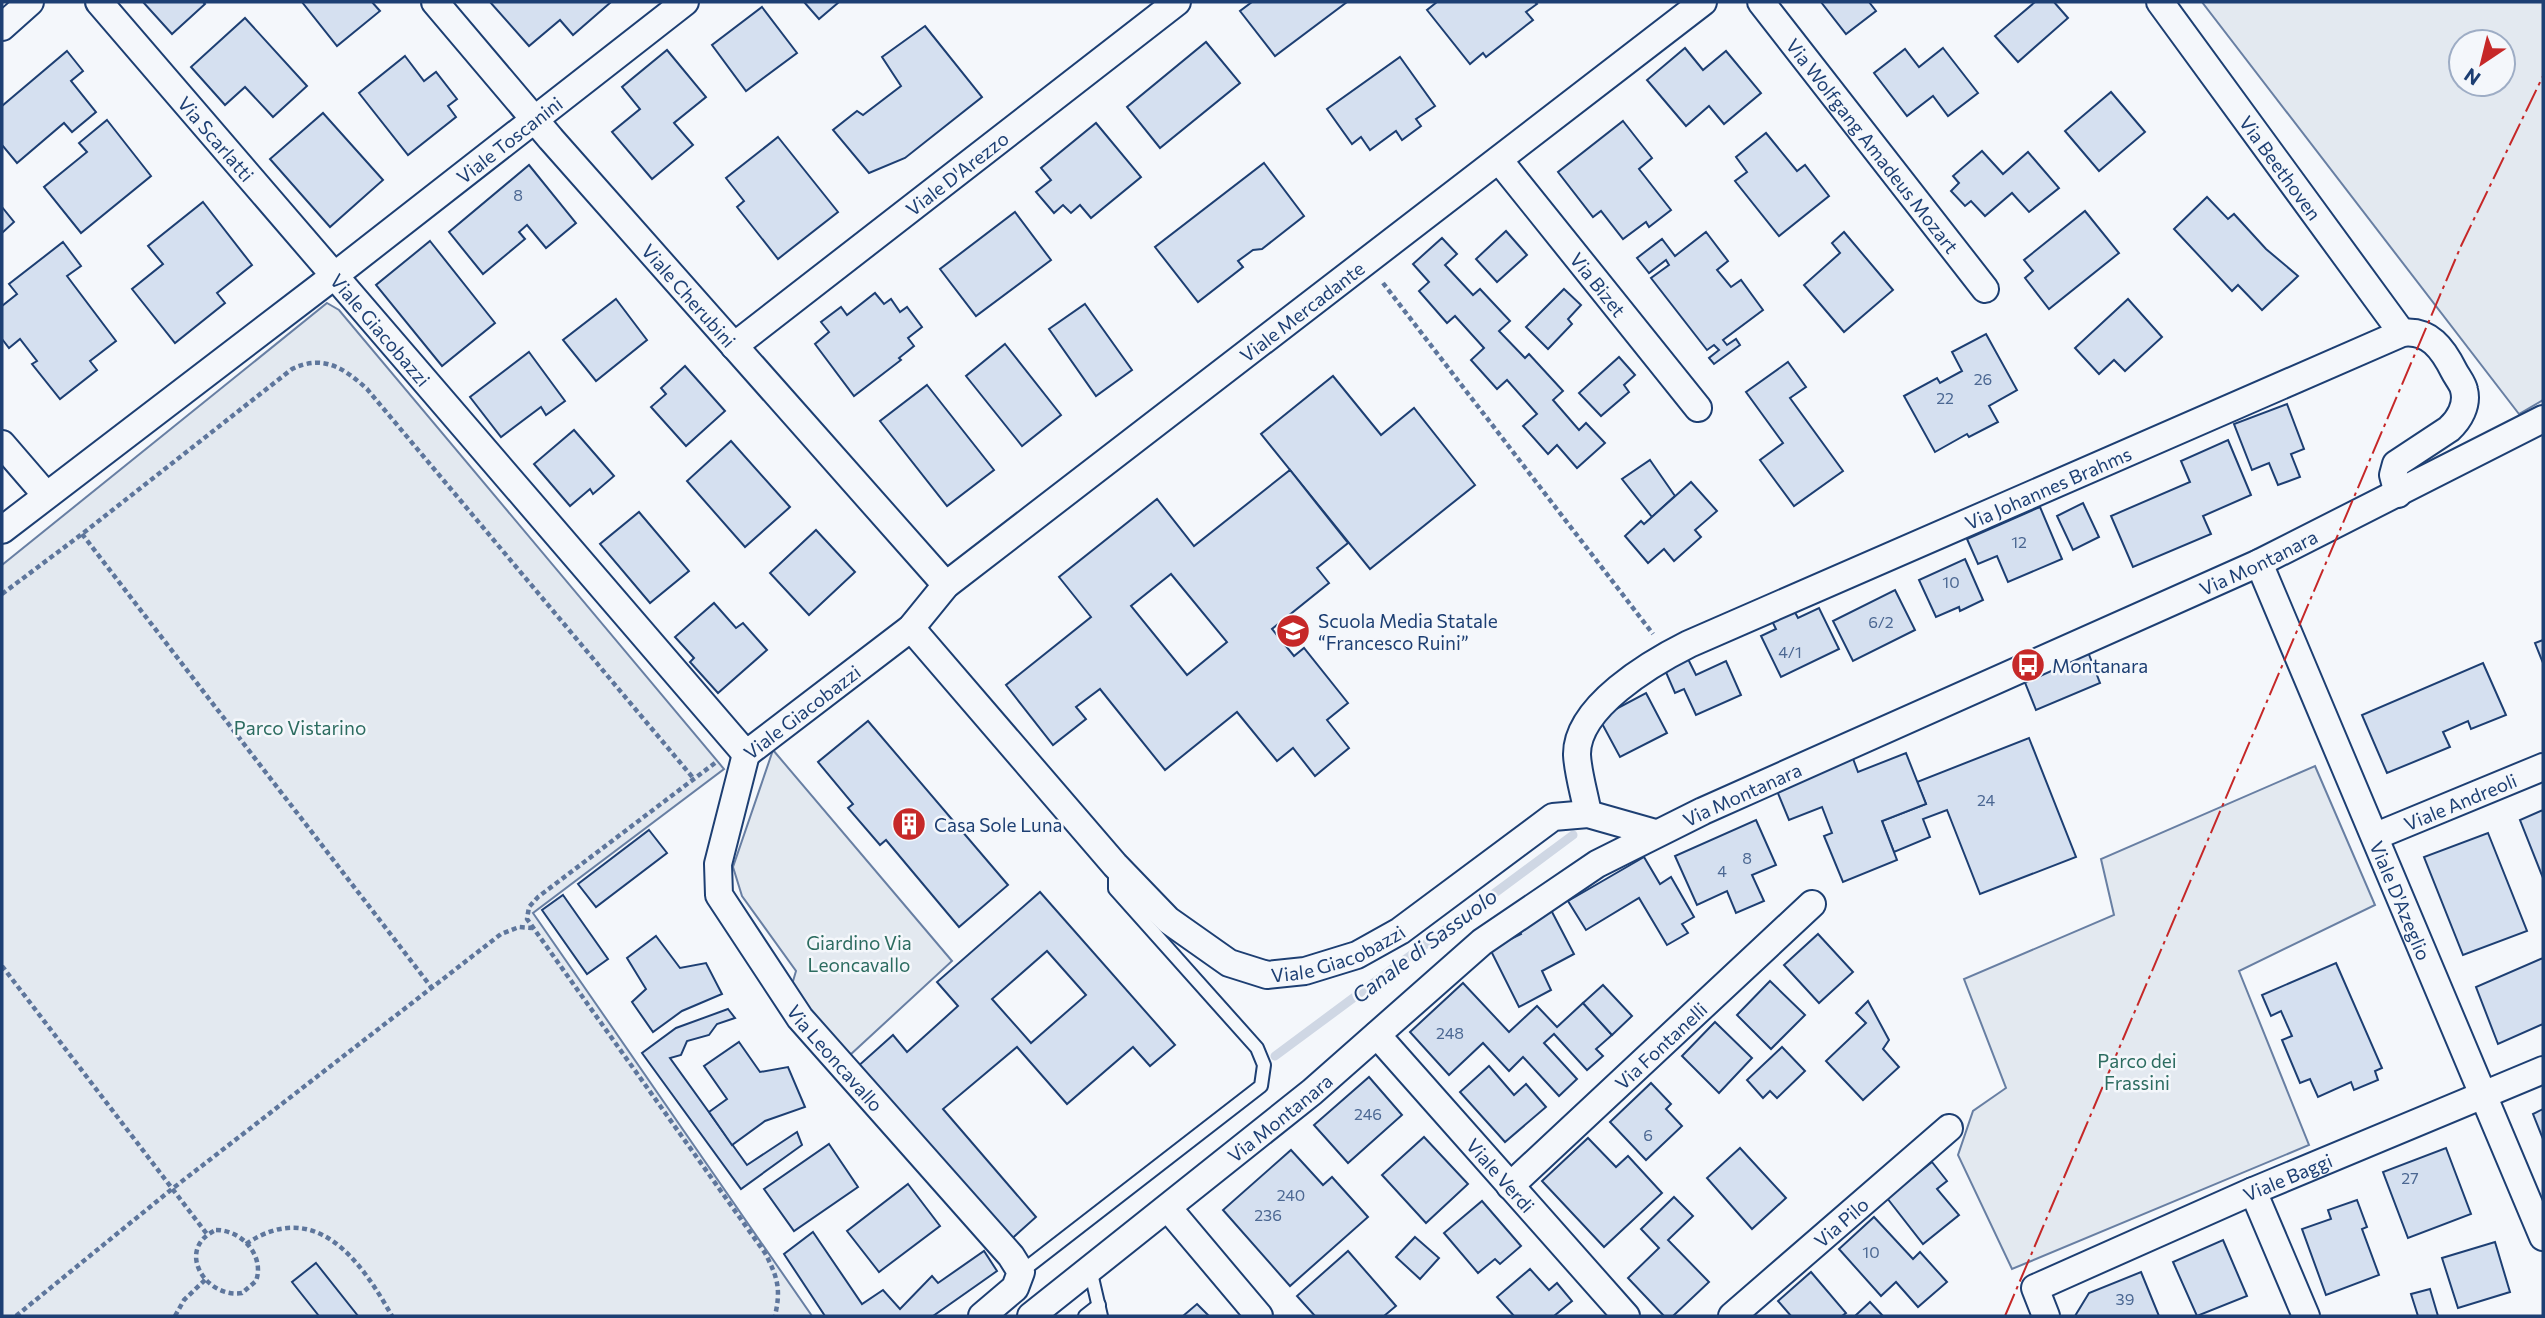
<svg xmlns="http://www.w3.org/2000/svg" width="2545" height="1318" font-family="Commissioner,sans-serif">
  <rect width="100%" height="100%" fill="#f4f7fb"/>
  <g fill="#e3e9f0" stroke="#687fa3" stroke-width="2" fill-rule="evenodd">
    <path d="M2202,2H2543V400L2519,414ZM2461,42H2503V84H2461Z"/>
    <path d="M327,303L339,310L724,769L533,913L812,1316H2V565Z"/>
    <path d="M773,750L952,961L850,1055L791,988L796,971L742,896L733,867Z"/>
    <path d="M2315,766L2375,905L2239,971L2309,1145L2012,1269L1958,1155L1973,1111L2006,1088L1964,979L2114,915L2101,859Z"/>
  </g>
  <g fill="none" stroke-linecap="round" stroke-linejoin="round">
    <path stroke="#cfd7e4" stroke-width="9" d="M1275,1056L1573,835"/>
  </g>
  <g fill="#d5e0f0" stroke="#1d3f73" stroke-width="2" fill-rule="evenodd">
    <path d="M143,2H203L205,4L172,34Z"/>
    <path d="M302,2H372L380,11L337,46Z"/>
    <path d="M490,2H611L573,35L560,20L529,46Z"/>
    <path d="M804,2H839L819,19Z"/>
    <path d="M1252,2H1347L1275,56L1240,11Z"/>
    <path d="M1437,2H1535L1537,4L1526,12L1533,20L1486,57L1483,53L1470,64L1427,10Z"/>
    <path d="M1821,2H1869L1876,11L1846,34Z"/>
    <path d="M2035,2H2054L2068,18L2018,62L1995,36Z"/>
    <path d="M762,7L797,53L746,91L712,45Z"/>
    <path d="M245,18L307,86L273,117L245,87L225,105L191,67Z"/>
    <path d="M925,26L982,97L905,158L869,173L833,130L857,111L863,115L901,86L882,57Z"/>
    <path d="M1206,42L1240,83L1160,148L1127,107Z"/>
    <path d="M1685,48L1703,70L1726,51L1761,93L1724,124L1709,106L1686,126L1647,80Z"/>
    <path d="M1943,48L1978,93L1948,116L1933,96L1907,116L1874,73L1905,49L1919,67Z"/>
    <path d="M667,50L706,97L674,123L693,145L652,179L612,132L640,109L622,87Z"/>
    <path d="M67,51L83,71L71,81L96,112L72,132L64,123L17,163L2,145V106Z"/>
    <path d="M405,56L424,81L436,72L457,99L448,106L456,117L408,155L359,93Z"/>
    <path d="M1400,57L1435,106L1416,119L1421,126L1402,140L1396,131L1370,150L1361,137L1352,144L1327,109Z"/>
    <path d="M2111,92L2145,132L2099,171L2065,131Z"/>
    <path d="M323,113L383,180L330,227L270,159Z"/>
    <path d="M107,120L151,176L81,233L44,187L87,152L79,143Z"/>
    <path d="M1623,121L1652,158L1639,169L1671,210L1649,227L1646,222L1623,239L1601,211L1593,217L1558,172Z"/>
    <path d="M1096,123L1141,177L1091,218L1080,205L1071,213L1063,205L1054,213L1036,192L1051,180L1041,168Z"/>
    <path d="M1766,133L1797,171L1805,165L1829,196L1779,236L1735,181L1747,172L1736,157Z"/>
    <path d="M778,137L838,212L778,259L737,207L744,201L726,178Z"/>
    <path d="M1982,151L2003,174L2028,152L2059,188L2029,212L2012,193L1985,216L1971,201L1965,206L1951,191L1959,183L1953,176Z"/>
    <path d="M1264,163L1304,216L1262,249L1253,250L1238,261L1243,267L1198,302L1155,247Z"/>
    <path d="M529,165L576,223L546,248L527,225L519,232L525,239L483,274L449,232Z"/>
    <path d="M2207,197L2228,219L2234,214L2266,249L2298,276L2262,310L2238,285L2232,291L2174,229Z"/>
    <path d="M203,202L252,265L217,293L225,303L175,343L132,289L163,264L148,246Z"/>
    <path d="M2,207L14,222L2,233Z"/>
    <path d="M2085,211L2119,253L2049,309L2025,278L2033,271L2024,260Z"/>
    <path d="M1015,212L1051,260L976,316L940,269Z"/>
    <path d="M1506,231L1527,255L1497,282L1476,259Z"/>
    <path d="M1706,232L1728,261L1717,270L1731,287L1741,280L1763,310L1723,340L1727,345L1736,339L1740,345L1714,364L1709,358L1719,350L1714,345L1707,350L1651,278L1669,265L1666,260L1649,273L1637,258L1662,239L1675,256Z"/>
    <path d="M1844,232L1893,290L1844,332L1804,285L1840,253L1832,243Z"/>
    <path d="M1442,238L1457,254L1445,265L1473,295L1480,289L1510,321L1499,331L1525,358L1529,354L1563,391L1553,400L1579,430L1586,423L1605,443L1577,468L1557,445L1548,454L1523,426L1537,414L1507,380L1497,389L1471,360L1484,348L1455,316L1447,323L1419,291L1429,282L1413,264Z"/>
    <path d="M430,241L495,323L442,366L376,285Z"/>
    <path d="M63,242L81,266L67,276L116,341L90,361L97,370L60,399L32,364L37,361L20,339L9,348L2,339V306L17,294L9,284Z"/>
    <path d="M1564,289L1581,305L1568,319L1572,324L1548,349L1526,327Z"/>
    <path d="M875,293L884,304L891,299L900,312L907,307L922,327L908,338L914,346L899,358L901,360L854,396L815,344L829,332L821,322L841,307L847,315Z"/>
    <path d="M616,299L647,340L596,381L563,340Z"/>
    <path d="M2128,299L2162,337L2125,371L2114,360L2099,374L2075,348Z"/>
    <path d="M1085,304L1132,370L1096,396L1049,329Z"/>
    <path d="M1986,334L2017,390L1989,406L1998,422L1969,437L1967,434L1935,452L1904,396L1937,378L1940,383L1962,371L1952,352Z"/>
    <path d="M1005,344L1061,415L1022,446L966,376Z"/>
    <path d="M529,352L565,401L546,415L541,407L501,437L470,397Z"/>
    <path d="M1619,357L1635,375L1624,385L1629,392L1601,416L1579,393Z"/>
    <path d="M1788,362L1806,387L1790,398L1843,471L1794,506L1760,460L1783,443L1746,392Z"/>
    <path d="M685,366L725,411L686,446L651,407L666,394L661,388Z"/>
    <path d="M1333,376L1381,435L1414,408L1475,485L1370,569L1261,434Z"/>
    <path d="M927,385L994,470L947,506L880,421Z"/>
    <path d="M2287,404L2304,449L2291,454L2300,477L2278,485L2269,463L2252,470L2234,424Z"/>
    <path d="M574,430L614,476L593,494L590,489L570,506L534,464Z"/>
    <path d="M2228,440L2251,495L2203,516L2211,534L2133,567L2111,516L2190,482L2181,461Z"/>
    <path d="M731,441L790,507L745,547L687,481Z"/>
    <path d="M1650,460L1675,496L1652,517L1622,479Z"/>
    <path d="M1290,470L1348,543L1317,568L1329,583L1272,629L1294,656L1304,648L1348,703L1327,720L1349,748L1315,776L1293,748L1277,761L1237,712L1165,770L1100,689L1076,707L1086,719L1053,745L1006,685L1091,617L1059,577L1157,499L1194,546ZM1171,574L1227,642L1187,675L1131,606Z"/>
    <path d="M1691,482L1717,511L1695,530L1701,537L1674,561L1664,549L1648,563L1625,536L1641,521L1644,524Z"/>
    <path d="M2083,503L2099,537L2073,550L2057,516Z"/>
    <path d="M2040,507L2062,559L2008,582L1997,556L1978,564L1967,539Z"/>
    <path d="M639,512L689,571L650,603L600,544Z"/>
    <path d="M816,530L855,572L809,615L770,573Z"/>
    <path d="M1965,559L1983,600L1960,611L1959,607L1936,617L1919,580Z"/>
    <path d="M1895,590L1915,630L1853,661L1833,621Z"/>
    <path d="M714,603L736,628L743,623L767,650L718,693L690,662L694,658L675,637Z"/>
    <path d="M1791,605L1798,618L1819,608L1839,649L1781,677L1761,636L1776,629L1769,615Z"/>
    <path d="M2543,640V663L2535,643Z"/>
    <path d="M2088,652L2100,683L2036,710L2024,680Z"/>
    <path d="M1688,659L1696,675L1726,661L1741,695L1696,715L1684,689L1675,693L1665,670Z"/>
    <path d="M2483,663L2506,715L2471,729L2468,721L2443,732L2450,747L2387,773L2362,715Z"/>
    <path d="M1646,693L1667,733L1620,757L1599,718Z"/>
    <path d="M868,721L1008,885L959,927L886,840L880,845L848,808L853,804L818,762Z"/>
    <path d="M2029,738L2076,857L1980,894L1947,810L1923,819L1930,837L1894,852L1882,821L1926,804L1917,782Z"/>
    <path d="M1906,753L1926,804L1882,821L1897,860L1843,882L1824,836L1832,833L1822,807L1789,820L1775,786L1852,756L1858,772Z"/>
    <path d="M2543,810V878L2520,820Z"/>
    <path d="M1756,820L1776,865L1752,875L1764,901L1736,913L1727,891L1697,905L1675,856Z"/>
    <path d="M649,830L667,853L596,907L578,884Z"/>
    <path d="M2488,833L2527,931L2463,955L2424,857Z"/>
    <path d="M1644,857L1660,884L1671,877L1694,917L1682,924L1688,933L1667,945L1639,898L1586,930L1568,901Z"/>
    <path d="M1040,892L1175,1045L1150,1066L1133,1047L1067,1104L1017,1047L943,1109L1036,1217L1007,1243L856,1068L893,1035L907,1052L958,1006L937,982ZM1047,951L1086,995L1031,1043L992,999Z"/>
    <path d="M563,895L608,959L587,974L542,910Z"/>
    <path d="M1551,910L1574,954L1542,971L1551,990L1519,1007L1490,949L1521,934L1518,927Z"/>
    <path d="M1818,934L1853,972L1819,1003L1784,965Z"/>
    <path d="M656,936L680,968L706,963L722,994L682,1011L653,1032L632,1002L646,989L627,958Z"/>
    <path d="M2543,958V1024L2498,1044L2476,987Z"/>
    <path d="M2336,963L2382,1068L2375,1071L2378,1080L2354,1090L2351,1082L2318,1097L2310,1079L2300,1083L2282,1040L2292,1036L2281,1011L2271,1016L2262,995Z"/>
    <path d="M1770,981L1805,1015L1771,1049L1737,1015Z"/>
    <path d="M1463,983L1509,1032L1537,1006L1557,1027L1583,1003L1612,1035L1596,1049L1603,1056L1587,1070L1554,1034L1544,1043L1577,1079L1559,1096L1523,1057L1509,1071L1483,1043L1449,1075L1410,1032Z"/>
    <path d="M1603,985L1632,1016L1612,1035L1583,1003Z"/>
    <path d="M1868,1001L1889,1040L1883,1049L1899,1067L1863,1100L1826,1061L1866,1023L1856,1013Z"/>
    <path d="M728,1009L735,1018L717,1024L709,1035L687,1041L681,1055L670,1058L747,1165L797,1132L802,1145L741,1189L642,1053L676,1028Z"/>
    <path d="M1715,1022L1752,1058L1719,1093L1682,1056Z"/>
    <path d="M739,1042L760,1072L788,1067L805,1107L765,1121L732,1145L709,1112L727,1099L704,1066Z"/>
    <path d="M1782,1047L1805,1071L1777,1098L1770,1091L1763,1098L1747,1080Z"/>
    <path d="M1489,1066L1514,1095L1526,1084L1546,1107L1505,1142L1460,1092Z"/>
    <path d="M1369,1077L1402,1115L1348,1163L1314,1125Z"/>
    <path d="M1651,1083L1671,1104L1666,1109L1682,1126L1646,1160L1610,1122Z"/>
    <path d="M2543,1109V1139L2533,1114Z"/>
    <path d="M1424,1137L1468,1184L1426,1223L1382,1175Z"/>
    <path d="M1588,1138L1616,1167L1628,1156L1662,1193L1604,1247L1542,1181Z"/>
    <path d="M829,1144L858,1187L794,1231L764,1189Z"/>
    <path d="M1740,1148L1786,1198L1752,1229L1707,1178Z"/>
    <path d="M2446,1148L2471,1214L2408,1238L2383,1172Z"/>
    <path d="M1291,1150L1323,1185L1332,1177L1368,1217L1290,1286L1223,1210Z"/>
    <path d="M1932,1162L1947,1181L1937,1189L1959,1215L1923,1244L1887,1198Z"/>
    <path d="M908,1184L940,1226L879,1272L847,1231Z"/>
    <path d="M1674,1197L1693,1216L1668,1240L1709,1282L1673,1316H1664L1628,1278L1659,1248L1641,1229Z"/>
    <path d="M2357,1200L2367,1227L2362,1229L2379,1275L2326,1295L2302,1229L2331,1219L2328,1210Z"/>
    <path d="M1482,1201L1521,1246L1500,1264L1495,1259L1478,1273L1444,1233Z"/>
    <path d="M1874,1217L1913,1259L1920,1252L1947,1282L1918,1307L1896,1282L1881,1296L1839,1249Z"/>
    <path d="M813,1232L862,1304L883,1290L900,1309L932,1276L938,1283L984,1251L997,1271L933,1316H825L784,1254Z"/>
    <path d="M1415,1237L1439,1258L1420,1279L1396,1257Z"/>
    <path d="M2223,1240L2247,1296L2197,1316L2173,1262Z"/>
    <path d="M2495,1242L2510,1292L2458,1308L2442,1258Z"/>
    <path d="M1348,1251L1396,1306L1384,1316H1315L1297,1296Z"/>
    <path d="M316,1263L358,1316H319L292,1282Z"/>
    <path d="M1530,1269L1549,1290L1557,1283L1572,1301L1554,1316H1514L1497,1297Z"/>
    <path d="M1811,1272L1846,1313L1842,1316H1791L1778,1301Z"/>
    <path d="M2141,1272L2159,1316H2075L2089,1293Z"/>
    <path d="M2430,1289L2438,1316H2418L2411,1294Z"/>
    <path d="M1870,1302L1883,1316H1855Z"/>
    <path d="M1197,1304L1209,1316H1183Z"/>
  </g>
  <g fill="none" stroke-linecap="round" stroke-linejoin="round">
    <g stroke="#1d3f73" stroke-width="16">
      <g id="lane">
        <path d="M1090,1269L1101,1316"/>
        <path d="M1021,1272L1261,1086L1264,1065L1257,1048L1115,889V869"/>
        <path d="M1085,1316L1099,1305"/>
      </g>
    </g>
    <g stroke="#1d3f73" stroke-width="30">
      <g id="street">
        <path id="s1" d="M99,2L746,754L911,628L946,585L1703,2"/>
        <path id="s2" d="M435,2L551,139L946,585"/>
        <path id="s3" d="M1761,2L1985,289"/>
        <path id="s4" d="M2160,2L2402,333"/>
        <path d="M2,27L30,2"/>
        <path id="s5" d="M1499,160L1698,408"/>
        <path id="s6" d="M734,346L1177,2"/>
        <path d="M2,444L46,495"/>
        <path id="s7" d="M2,530L334,276L685,2"/>
        <path id="s8" d="M2259,563L2543,1237"/>
        <path id="s9" d="M911,628L1115,865L1168,920L1229,963L1267,975L1305,971L1357,955L1400,931L1553,817L1588,814L1655,833"/>
        <path id="s10" d="M746,754L718,864L719,895L800,1018L1011,1256L1021,1272L1015,1288L982,1316"/>
        <path id="s11" d="M1588,814C1585,796 1578,774 1577,755C1576,707 1651,663 1689,644L2402,333C2429,329 2443,349 2454,371C2457,377 2463,384 2464,390C2468,405 2459,420 2449,429L2396,464L2393,475L2398,494"/>
        <path id="s12" d="M2376,836L2543,767"/>
        <path id="s13" d="M1377,1035L1626,1316"/>
        <path id="s14" d="M1510,1186L1812,904"/>
        <path d="M2253,1191L2306,1316"/>
        <path d="M1168,1208L1259,1316"/>
        <path id="s15" d="M1031,1316L1312,1092L1482,942L1597,864L1703,811L2259,563L2543,419"/>
        <path id="s16" d="M1732,1316L1949,1128"/>
        <path id="s17" d="M2046,1316L2035,1288L2253,1191L2543,1070"/>
      </g>
    </g>
    <g stroke="#5e769c" stroke-width="4.5" stroke-dasharray="5 3.5" stroke-linecap="butt">
      <path d="M1383,283L1653,634"/>
      <path d="M82,534L432,988"/>
      <path d="M2,594L82,534L292,369C323,354 344,368 367,389L694,779"/>
      <path d="M715,763L538,897L529,907L527,919L765,1253C778,1278 781,1289 775,1316"/>
      <path d="M2,966L207,1234"/>
      <path d="M216,1230C242,1230 265,1256 256,1281L242,1293C206,1299 174,1249 216,1230Z"/>
      <path d="M246,1244C316,1197 361,1261 392,1316"/>
      <path d="M16,1316L172,1189L501,934L519,927L532,928"/>
      <path d="M175,1316L184,1300L207,1278"/>
    </g>
    <use href="#lane" stroke="#f4f7fb" stroke-width="12"/>
    <use href="#street" stroke="#f4f7fb" stroke-width="26"/>
    <path stroke="#c62828" stroke-width="2" stroke-dasharray="24 5 3.5 5" stroke-linecap="butt" d="M2005,1316L2461,246L2543,76"/>
  </g>
  <defs>
    <g id="school-disc" transform="scale(1.75)"><circle r="9.5" fill="#c62828" stroke="#f4f7fb"/><path d="M0-5L7-2L0 1L-7-2ZM-4 1L0 2.5L4 1V4Q0 6-4 4Z" fill="#fff"/></g>
    <g id="bus-disc" transform="scale(1.75)"><circle r="9.5" fill="#c62828" stroke="#f4f7fb"/><path d="M-5-6H5V4H4V6H2V4H-2V6H-4V4H-5ZM-3.5-4V0h7V-4ZM-3.5 1.2v1.5H-2V1.2ZM2 1.2v1.5H3.5V1.2Z" fill="#fff"/></g>
    <g id="building-disc" transform="scale(1.75)"><circle r="9.5" fill="#c62828" stroke="#f4f7fb"/><path d="M-4-6H4V6H1V3H-1V6H-4ZM-2.5-4.3h1.7v1.8h-1.7ZM.8-4.3h1.7v1.8H.8ZM-2.5-1h1.7V.8h-1.7ZM.8-1h1.7V.8H.8Z" fill="#fff"/></g>
  </defs>
  <g fill-rule="evenodd">
    <use href="#school-disc" x="1293" y="631"/>
    <use href="#bus-disc" x="2028" y="665"/>
    <use href="#building-disc" x="909" y="824"/>
  </g>
  <g text-anchor="middle" dominant-baseline="central" stroke-width="5" stroke-linejoin="round" paint-order="stroke">
    <g font-size="16" fill="#4b6792">
      <text x="518" y="194">8</text>
      <text x="1983" y="378">26</text>
      <text x="1945" y="397">22</text>
      <text x="2019" y="541">12</text>
      <text x="1951" y="581">10</text>
      <text x="1881" y="621">6/2</text>
      <text x="1790" y="651">4/1</text>
      <text x="1986" y="799">24</text>
      <text x="1747" y="857">8</text>
      <text x="1722" y="870">4</text>
      <text x="1450" y="1032">248</text>
      <text x="1368" y="1113">246</text>
      <text x="1648" y="1134">6</text>
      <text x="2410" y="1177">27</text>
      <text x="1291" y="1194">240</text>
      <text x="1268" y="1214">236</text>
      <text x="1871" y="1251">10</text>
      <text x="2125" y="1298">39</text>
    </g>
    <g font-size="19" fill="#1d3f73" stroke="#f4f7fb">
      <text stroke="none"><textPath href="#s1" startOffset="180">Via Scarlatti</textPath></text>
      <text stroke="none"><textPath href="#s7" startOffset="640">Viale Toscanini</textPath></text>
      <text stroke="none"><textPath href="#s3" startOffset="182">Via Wolfgang Amadeus Mozart</textPath></text>
      <text stroke="none"><textPath href="#s4" startOffset="205">Via Beethoven</textPath></text>
      <text stroke="none"><textPath href="#s6" startOffset="282">Viale D'Arezzo</textPath></text>
      <text stroke="none"><textPath href="#s5" startOffset="159">Via Bizet</textPath></text>
      <text stroke="none"><textPath href="#s2" startOffset="388">Viale Cherubini</textPath></text>
      <text stroke="none"><textPath href="#s1" startOffset="1704">Viale Mercadante</textPath></text>
      <text stroke="none"><textPath href="#s1" startOffset="432">Viale Giacobazzi</textPath></text>
      <text stroke="none"><textPath href="#s11" startOffset="616">Via Johannes Brahms</textPath></text>
      <text stroke="none"><textPath href="#s15" startOffset="1452">Via Montanara</textPath></text>
      <text stroke="none"><textPath href="#s1" startOffset="1062">Viale Giacobazzi</textPath></text>
      <text stroke="none"><textPath href="#s15" startOffset="886">Via Montanara</textPath></text>
      <text stroke="none"><textPath href="#s12" startOffset="91">Viale Andreoli</textPath></text>
      <text stroke="none"><textPath href="#s8" startOffset="366">Viale D'Azeglio</textPath></text>
      <text stroke="none"><textPath href="#s9" startOffset="578">Viale Giacobazzi</textPath></text>
      <text stroke="none"><textPath href="#s14" startOffset="206">Via Fontanelli</textPath></text>
      <text stroke="none"><textPath href="#s10" startOffset="345">Via Leoncavallo</textPath></text>
      <text stroke="none"><textPath href="#s15" startOffset="318">Via Montanara</textPath></text>
      <text stroke="none"><textPath href="#s13" startOffset="187">Viale Verdi</textPath></text>
      <text stroke="none"><textPath href="#s17" startOffset="306">Viale Baggi</textPath></text>
      <text stroke="none"><textPath href="#s16" startOffset="144">Via Pilo</textPath></text>
    </g>
    <g font-size="19" fill="#1d3f73" stroke="#f4f7fb" text-anchor="start">
      <text x="1318" y="620">Scuola Media Statale<tspan x="1318" dy="22">“Francesco Ruini”</tspan></text>
      <text x="2052" y="665">Montanara</text>
      <text x="934" y="824">Casa Sole Luna</text>
    </g>
    <g font-size="19" fill="#2c6c60" stroke="#f4f7fb">
      <text x="300" y="727">Parco Vistarino</text>
      <text x="859" y="942">Giardino Via<tspan x="859" dy="22">Leoncavallo</tspan></text>
      <text x="2137" y="1060">Parco dei<tspan x="2137" dy="22">Frassini</tspan></text>
    </g>
    <g font-size="21" font-style="italic" fill="#1d3f73" stroke="#f4f7fb">
      <text transform="translate(1424 945) rotate(-37)">Canale di Sassuolo</text>
    </g>
  </g>
  <rect width="2545" height="1318" fill="none" stroke="#1d3f73" stroke-width="7"/>
  <g transform="translate(2482 63) rotate(215)"><circle r="33" fill="#f4f7fb" stroke="#9eadc5" stroke-width="2"/>
  <path d="M0-5L12 26L0 18L-12 26Z" fill="#c62828"/>
  <text y="-10" font-size="19" font-weight="bold" text-anchor="middle" fill="#1d3f73">N</text>
  </g>
</svg>
